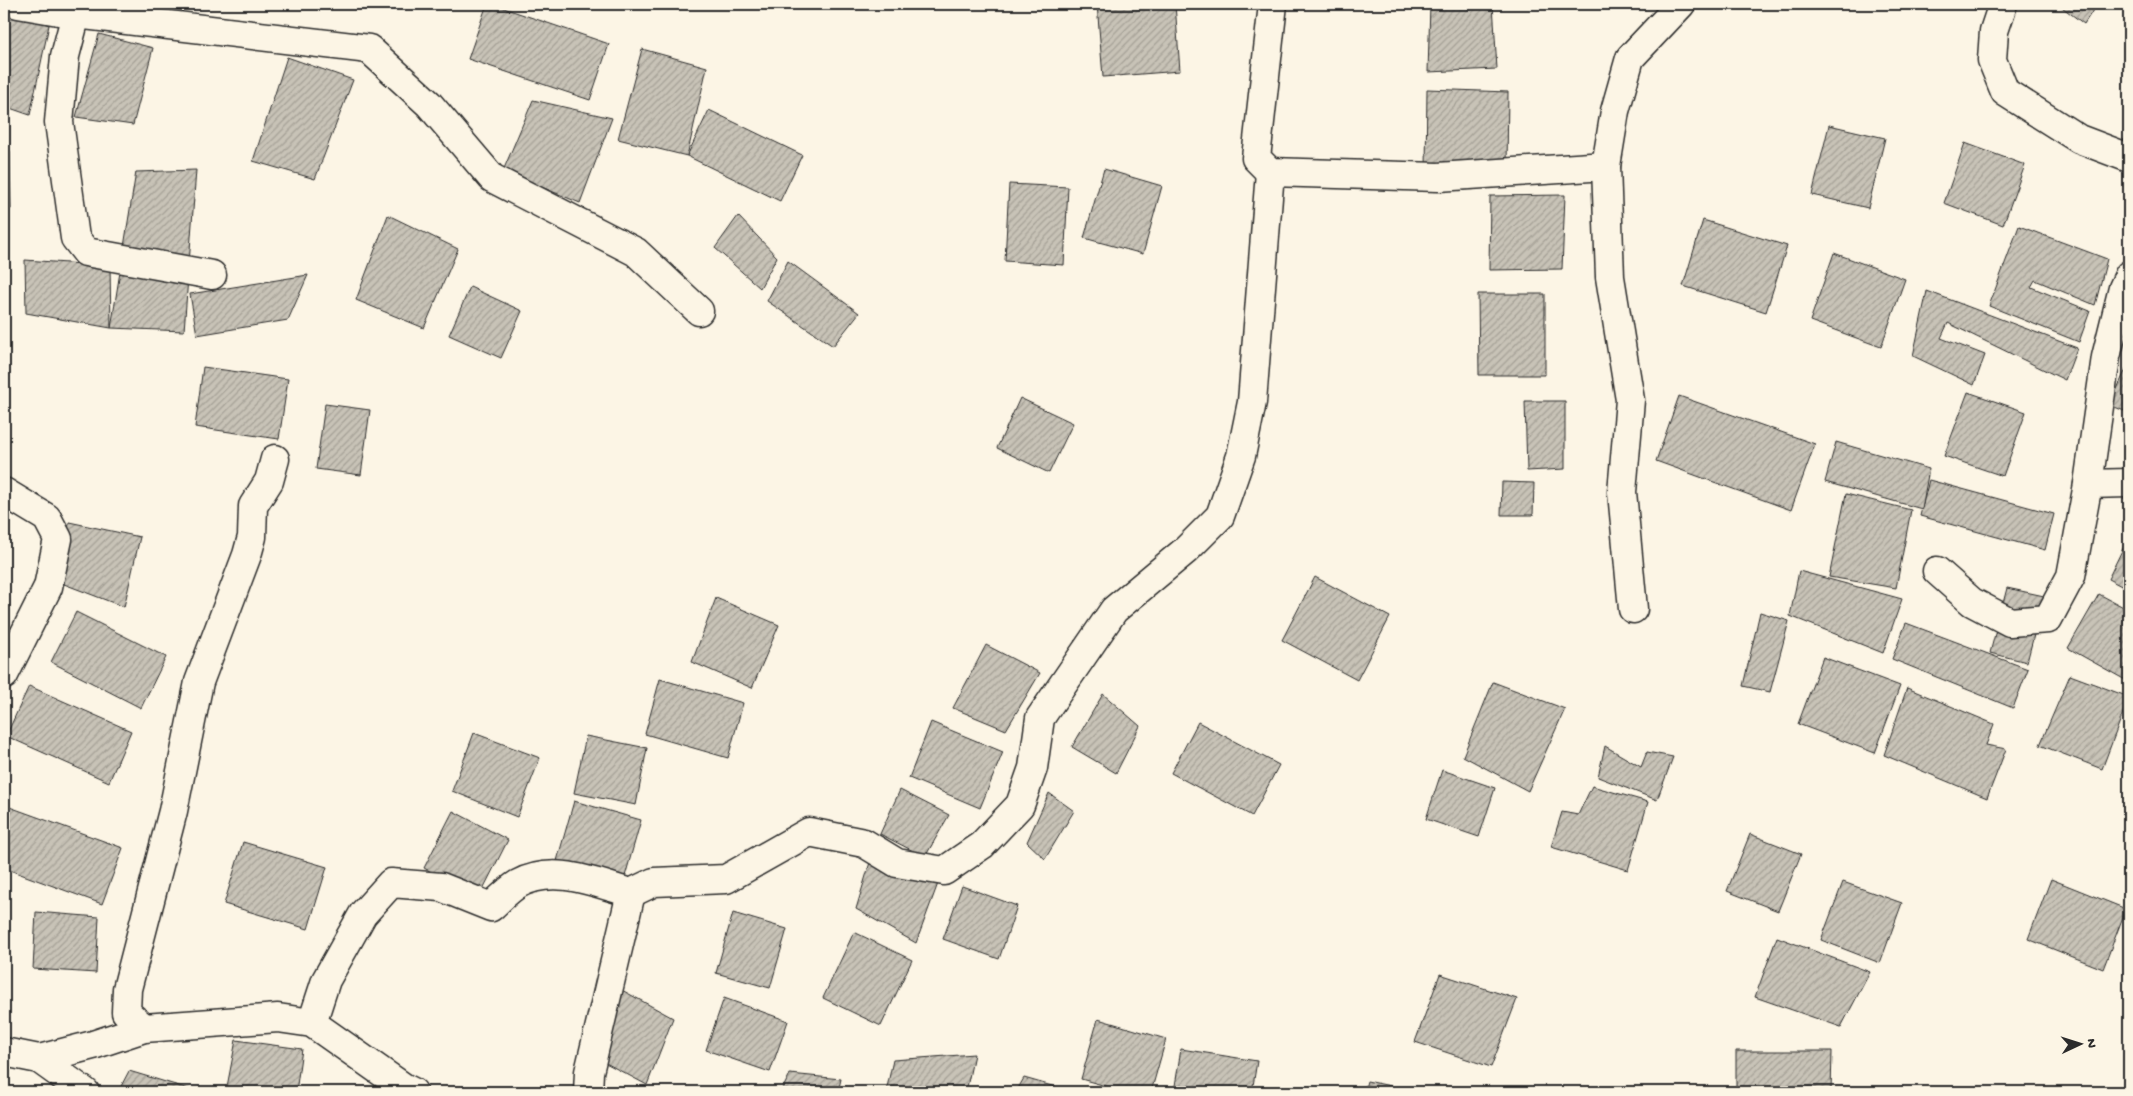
<svg xmlns="http://www.w3.org/2000/svg" width="2133" height="1096" font-family="'Gochi Hand',sans-serif">
  <defs>
    <pattern id="building-hatch" width="6" height="6" patternUnits="userSpaceOnUse" patternTransform="scale(1.25)"><rect width="6" height="6" fill="#c8c3b7"/><path d="M-1 1l2-2M0 6l6-6M5 7l2-2" fill="none" stroke="#a39f95"/></pattern>
  </defs>
  <rect width="100%" height="100%" fill="#fcf5e5"/>
  <filter id="ink" filterUnits="userSpaceOnUse"><feTurbulence type="fractalNoise" baseFrequency=".02" numOctaves="2"/><feDisplacementMap in="SourceGraphic" scale="10" xChannelSelector="R" yChannelSelector="G"/><feConvolveMatrix kernelMatrix="1 2 1 2 8 2 1 2 1" color-interpolation-filters="sRGB"/></filter>
  <g filter="url(#ink)">
    <g fill="url(#building-hatch)" stroke="#2b2b2b">
      <path d="M487,4H492L609,44L590,100L468,59Z"/>
      <path d="M1097,4H1175L1180,71L1103,77Z"/>
      <path d="M1430,4H1493L1497,69L1428,72Z"/>
      <path d="M2058,4H2097L2084,24Z"/>
      <path d="M4,8L49,25L30,115L4,106Z"/>
      <path d="M99,34L153,48L133,125L76,117Z"/>
      <path d="M642,49L707,67L687,156L618,139Z"/>
      <path d="M287,57L353,80L315,179L253,161Z"/>
      <path d="M1427,89L1508,92L1507,167L1426,171Z"/>
      <path d="M533,100L612,118L580,203L503,171Z"/>
      <path d="M709,110L802,155L780,201L687,156Z"/>
      <path d="M1829,125L1885,138L1868,208L1812,195Z"/>
      <path d="M1965,143L2025,165L2003,225L1944,203Z"/>
      <path d="M4,150L10,151L11,209H4Z"/>
      <path d="M1104,169L1162,186L1143,254L1084,238Z"/>
      <path d="M196,170L184,331L111,328L136,172Z"/>
      <path d="M1009,184L1068,187L1064,265L1005,261Z"/>
      <path d="M1565,195L1562,269L1489,270L1490,196Z"/>
      <path d="M388,215L458,249L424,328L356,300Z"/>
      <path d="M738,216L777,257L760,288L715,248Z"/>
      <path d="M1703,220L1787,246L1766,312L1683,286Z"/>
      <path d="M2019,226L2107,259L2095,305L2035,280L2031,287L2090,311L2079,342L1989,306Z"/>
      <path d="M1834,253L1905,279L1881,347L1810,321Z"/>
      <path d="M25,260L110,266L111,328L26,313Z"/>
      <path d="M788,261L859,313L833,346L767,301Z"/>
      <path d="M308,275L288,320L197,335L190,294Z"/>
      <path d="M470,287L522,311L501,358L449,335Z"/>
      <path d="M1927,291L2077,348L2065,380L1948,323L1941,338L1985,355L1974,385L1913,356Z"/>
      <path d="M1478,294H1545V375H1479Z"/>
      <path d="M2129,362V413L2110,405Z"/>
      <path d="M203,367L288,379L279,439L195,427Z"/>
      <path d="M1968,392L2026,412L2003,476L1944,456Z"/>
      <path d="M1679,396L1815,444L1791,510L1656,461Z"/>
      <path d="M1020,398L1073,423L1049,473L997,448Z"/>
      <path d="M1525,401H1565V469L1527,471Z"/>
      <path d="M325,404L370,410L361,475L316,469Z"/>
      <path d="M1836,442L1929,469L1922,509L1825,482Z"/>
      <path d="M1929,480L2054,514L2045,550L1920,516Z"/>
      <path d="M1502,482L1534,483L1533,515H1501Z"/>
      <path d="M1846,494L1911,510L1896,588L1829,577Z"/>
      <path d="M69,522L140,537L124,607L64,584Z"/>
      <path d="M2129,536V590L2108,579Z"/>
      <path d="M1799,571L1902,599L1883,653L1790,616Z"/>
      <path d="M1315,577L1390,617L1357,680L1282,640Z"/>
      <path d="M2007,588L2044,596L2027,662L1990,653Z"/>
      <path d="M2099,594L2129,610V682L2068,648Z"/>
      <path d="M716,598L779,625L752,688L692,662Z"/>
      <path d="M76,612L166,657L141,708L51,662Z"/>
      <path d="M1760,612L1789,621L1770,692L1743,686Z"/>
      <path d="M1906,623L2028,669L2013,708L1892,659Z"/>
      <path d="M986,645L1040,673L1006,730L953,708Z"/>
      <path d="M1823,657L1900,686L1875,753L1798,724Z"/>
      <path d="M2070,675L2129,697L2102,769L2040,745Z"/>
      <path d="M660,679L743,703L728,758L645,734Z"/>
      <path d="M1493,682L1565,709L1528,791L1463,756Z"/>
      <path d="M29,686L131,731L109,782L6,736Z"/>
      <path d="M1907,688L1994,724L1986,745L2006,749L1987,798L1884,755Z"/>
      <path d="M1103,694L1140,726L1116,773L1072,747Z"/>
      <path d="M931,722L1003,752L980,808L909,778Z"/>
      <path d="M1198,722L1279,765L1252,816L1171,773Z"/>
      <path d="M474,733L540,758L517,817L452,791Z"/>
      <path d="M586,736L647,748L636,805L574,793Z"/>
      <path d="M1605,746L1641,767L1647,752L1673,757L1657,800L1598,777Z"/>
      <path d="M1442,770L1495,788L1479,837L1426,819Z"/>
      <path d="M1592,786L1648,802L1628,870L1551,847L1562,812L1578,815Z"/>
      <path d="M900,790L949,815L925,857L880,834Z"/>
      <path d="M1049,793L1074,811L1045,859L1027,842Z"/>
      <path d="M574,801L641,820L622,887L555,868Z"/>
      <path d="M4,805L123,848L102,904L4,868Z"/>
      <path d="M453,811L508,840L479,897L424,868Z"/>
      <path d="M1750,834L1801,854L1778,911L1727,891Z"/>
      <path d="M243,842L327,867L308,929L224,904Z"/>
      <path d="M871,859L940,878L916,943L856,909Z"/>
      <path d="M2051,879L2126,909L2103,969L2028,939Z"/>
      <path d="M1843,882L1902,903L1880,963L1821,940Z"/>
      <path d="M962,886L1017,906L999,959L943,939Z"/>
      <path d="M36,912L99,917L96,973L33,969Z"/>
      <path d="M733,913L787,929L770,988L716,973Z"/>
      <path d="M854,932L912,960L881,1026L823,998Z"/>
      <path d="M1777,937L1870,972L1841,1027L1755,997Z"/>
      <path d="M1440,974L1517,999L1491,1067L1415,1042Z"/>
      <path d="M620,989L673,1018L647,1085L602,1061Z"/>
      <path d="M724,998L788,1021L770,1072L706,1050Z"/>
      <path d="M1098,1019L1166,1039L1151,1092H1127L1081,1079Z"/>
      <path d="M236,1040L302,1049L296,1092H226Z"/>
      <path d="M1181,1049L1257,1061L1252,1092H1174Z"/>
      <path d="M1736,1051H1832L1831,1092H1736Z"/>
      <path d="M974,1054L966,1092H886L893,1060Z"/>
      <path d="M129,1071L199,1092H118Z"/>
      <path d="M790,1074L841,1079L838,1092H781Z"/>
      <path d="M1024,1078L1073,1092H1016Z"/>
      <path d="M1367,1081L1419,1092H1364Z"/>
    </g>
    <g fill="none" stroke-linecap="round" stroke-linejoin="round">
      <g stroke="#2b2b2b" stroke-width="31">
        <g id="street">
          <path d="M18,4L76,14L369,49L429,104L492,178L636,252L699,311"/>
          <path d="M1273,4L1256,158L1270,172L1438,177L1606,166"/>
          <path d="M2003,4L1994,31L1992,60L2005,92L2079,139L2129,158"/>
          <path d="M76,14L65,56L59,122L75,238L86,252L212,275"/>
          <path d="M2088,484L2129,483"/>
          <path d="M4,492L47,518L58,539L48,587L4,675"/>
          <path d="M1937,571L1972,602L2010,622L2048,619L2071,576L2088,484L2106,357L2123,288L2129,275"/>
          <path d="M1633,609L1622,492L1630,400L1610,277L1606,166L1615,111L1630,58L1681,4"/>
          <path d="M312,1023L326,980L363,914L391,883L441,887L491,907C499,900 508,890 518,884C554,864 595,883 631,893L654,882L726,879L809,832L864,843L897,863L944,871L982,845L1020,805L1033,768L1040,718L1114,610L1186,550L1220,516L1241,456L1252,402L1270,172"/>
          <path d="M144,1028L126,1012L127,989L173,811L199,682L247,555L252,537L253,506L269,481L275,459"/>
          <path d="M4,1052L39,1059L85,1092"/>
          <path d="M39,1059L93,1045L144,1028L278,1018L312,1023L403,1087L413,1092"/>
          <path d="M588,1092L589,1072L631,893"/>
        </g>
      </g>
      <use href="#street" stroke="#fcf5e5" stroke-width="28"/>
    </g>
  </g>
  <rect width="2133" height="1096" fill="none" stroke="#fcf5e5" stroke-width="20"/>
  <rect x="10" y="10" width="2113" height="1076" fill="none" stroke="#2b2b2b" stroke-width="2" filter="url(#ink)"/>
  <g transform="translate(2080 1044) rotate(86)" stroke="#fcf5e5" stroke-width="4" paint-order="stroke">
  <path d="M0-4L9 19L0 12L-9 19Z" fill="#2b2b2b"/>
  <text y="-8" font-size="14" font-weight="bold" text-anchor="middle" fill="#2b2b2b">N</text>
  </g>
</svg>
